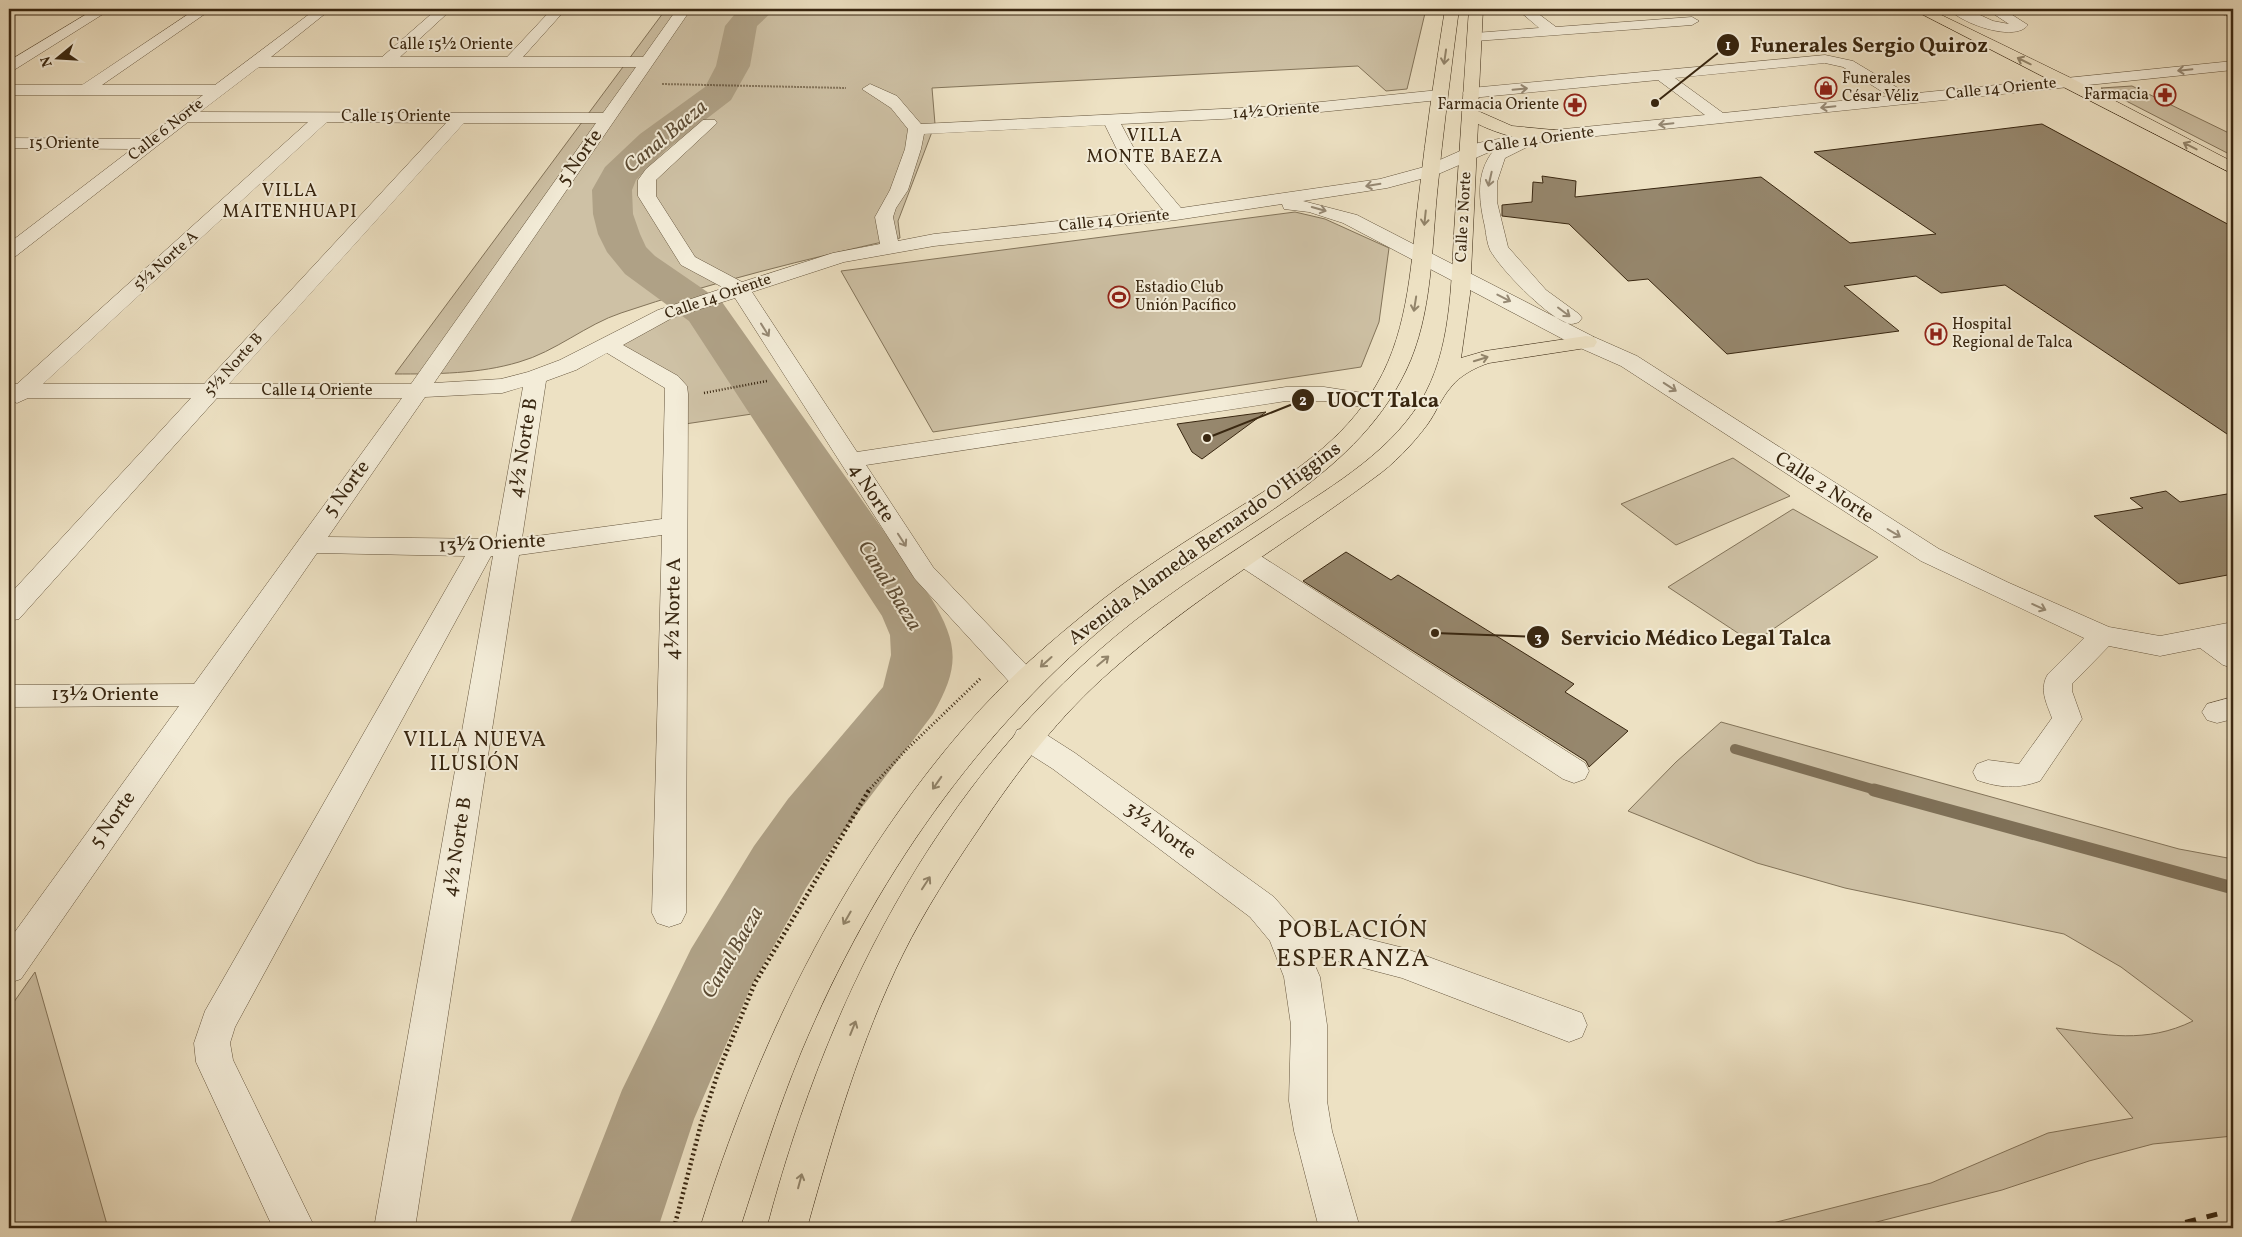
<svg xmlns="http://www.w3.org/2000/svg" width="2242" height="1237" font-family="Vollkorn,serif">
  <rect width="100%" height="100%" fill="#ede1c3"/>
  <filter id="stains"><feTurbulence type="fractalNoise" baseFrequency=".004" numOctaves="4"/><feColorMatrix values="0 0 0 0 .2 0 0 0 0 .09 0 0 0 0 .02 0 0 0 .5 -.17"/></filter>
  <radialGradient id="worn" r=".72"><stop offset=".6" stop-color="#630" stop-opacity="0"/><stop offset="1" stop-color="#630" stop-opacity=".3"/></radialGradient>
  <g fill="#cec1a5" stroke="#83745a">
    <path d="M666,9H1426L1407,89L1386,91L1358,66L932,88L935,124L898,221L900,238C806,259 713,282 621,313C587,324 555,352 519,362C479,374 436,374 395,374Z"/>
    <path d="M2132,86L2233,135V156L2101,88Z"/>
    <path d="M1295,212L1325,219L1389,248L1379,322L1361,367L933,432L841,271Z"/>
    <path d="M684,311L716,352L752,414L685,424L684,386L619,345Z"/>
    <path d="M1733,458L1790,496L1676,545L1621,504Z"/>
    <path d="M1793,509L1878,557L1753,643L1668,587Z"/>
    <path d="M1721,722L2179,849L2233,859V1136L2153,1144L2089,1161L2002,1190L1853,1228H1753L1931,1183L2048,1133L2133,1118L2056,1028C2105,1035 2146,1044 2193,1021L2121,967L2064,934L1845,888L1757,863L1628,811L1676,762Z"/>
    <path d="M35,972L108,1228H9V1009Z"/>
  </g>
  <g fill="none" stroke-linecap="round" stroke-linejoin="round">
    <path stroke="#7f7057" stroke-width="10" d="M1735,749L1879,791"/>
    <path stroke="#7f7057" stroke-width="13" d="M1874,790L2233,888"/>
    <path fill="#afa186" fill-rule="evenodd" d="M739,9H775L757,26L750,66L731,100L666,150L636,180L632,190L633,214L640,234L646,247L655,256L722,302L931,598C959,644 960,667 933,714L838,839L806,888L750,989L694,1119L658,1228H568L622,1090L691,949L754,846L788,799L883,687L891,655L890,635L882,616L689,321L625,274L607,252L598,234L593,214L592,190L605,167L640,134L705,87L716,66L725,26Z"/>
  </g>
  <g fill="#96876d" stroke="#382610">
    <path d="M2042,124L2233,227V438L2005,285L1941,293L1916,276L1844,286L1899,331L1727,354L1648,279L1628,281L1569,224L1502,216V205L1532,202L1533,182L1543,183L1542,176L1576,181L1575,197L1761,177L1850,243L1936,234L1814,152Z"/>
    <path d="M1266,412L1202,459L1192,452L1177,424Z"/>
    <path d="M2166,491L2180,502L2233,493V574L2179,584L2094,516L2143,508L2130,498Z"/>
    <path d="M1346,552L1391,580L1398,575L1574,684L1565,692L1628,731L1589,767L1586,761L1303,581Z"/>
  </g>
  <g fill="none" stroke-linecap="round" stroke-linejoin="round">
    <g stroke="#65553d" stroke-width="1">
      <g id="minor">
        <path d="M95,9H111L14,70L9,71V61Z"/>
        <path d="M196,9H212L102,85H215L316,9H331L271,57H382L437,9H452L400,57H507L552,9H566L523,57H643L677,9H691L434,383L501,379L528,372L560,360L658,310L724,288L681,265L638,196V180L646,169L703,120H715L717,123L656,180V196L695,257L742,282L833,253L880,244L875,217L890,190L905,149L908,129L891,108L862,89L870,84L897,96L921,124L1281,106L1439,90L1447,95L1439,100L1281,116L1121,124L1139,158L1181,208L1380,179L1424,167L1478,143L1534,132L1705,115L1658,80L1471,98L1465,96L1463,93L1465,90L1471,88L1825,55L1853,61L1908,94L2233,61V70L1529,143L1527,147L1505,158L1497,182V202L1508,247L1546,290L1579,314L1582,318L1579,322C1574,324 1570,325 1564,322C1543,312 1502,271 1490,250C1487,243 1486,234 1485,227C1479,201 1475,173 1494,150L1436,175L1387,188L1303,201L1357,215L1594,337L1637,356L1939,549L2007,582L2109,627L2160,636L2233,622V642H2231L2233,644V668L2223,665L2200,648L2160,656L2109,646L2072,684V691L2082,719L2040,781C2017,789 2000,788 1977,780L1973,772L1977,764L1988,760L2019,764L2052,718C2046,702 2039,689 2048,674L2084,638L1921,561L1621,366L1578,347L1343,223L1309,212L1284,209L1282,204L1176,220L934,246L844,262L752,292L857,452L1286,387H1324L1376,395L1384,397L1387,402L1384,407L1376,409L1324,401H1286L866,465L933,567L1035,674L1039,681L1035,688L1025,691L1015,688L915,579L735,298L672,318L623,345L678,376L687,386L688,394L686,913L681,923L669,927L657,923L652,913L662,535L519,555L415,1228H374L493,556H491L235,1027L230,1043L233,1060L315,1228H273L196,1062L194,1043L205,1011L465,556L317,553L21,979L9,983V940L179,706L9,707V685L194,684L402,398H217L19,619L9,621V595L191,398H28L17,403L9,400V384H17L308,122H188L16,256L9,258V243L132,149L9,148V138L145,139L203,95H9V85H82ZM1825,63L1843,67L1889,96L1723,113L1675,78ZM259,67H636L603,113L200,112ZM327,122L446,123L204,384H43ZM464,123H596L411,384H229ZM1105,125L1122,160L1163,210L934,234L898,241L893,217L896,208L908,190L921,149L924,134ZM607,353L665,388L662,519L522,538L546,381L576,370ZM523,387L496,539L328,537L425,397L502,393Z"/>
        <path d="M1517,9H1532L1556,27L1692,17L1699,21L1692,25L1475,41L1468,37L1475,33L1539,28Z"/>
        <path d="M1949,9H1967L1993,21L2009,24L1986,9H2003L2028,25C2015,43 1960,23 1949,9Z"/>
        <path d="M1244,549L1253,551L1585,763L1589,771L1585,779L1574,783L1563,779L1235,563L1231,557L1235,551Z"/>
        <path d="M2233,697V719L2217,723L2207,720L2202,712L2207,704Z"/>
        <path d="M1028,727L1039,730L1075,753L1274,897L1295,921L1404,948L1582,1013L1587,1025L1582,1037L1569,1042L1402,978L1310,954L1320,977L1327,1025V1101L1332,1131L1360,1228H1319L1294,1131L1289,1101L1291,1025L1284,977L1270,941L1250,917L1053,769L1017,746L1013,738L1017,730Z"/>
      </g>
    </g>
    <g stroke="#382610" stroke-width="1">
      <g id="major">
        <path d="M1445,9H1459C1451,70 1443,132 1437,194C1431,257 1432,325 1400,382C1344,487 1212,539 1122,612C978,728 872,882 801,1052C777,1110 759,1169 740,1228H700C756,1047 840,872 964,728C1005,680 1053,639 1102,600C1143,568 1188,540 1232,512C1287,477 1344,442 1377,384C1410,327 1411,259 1419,195C1426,133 1435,71 1445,9Z"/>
        <path d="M1469,9H1483L1478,111L1512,126L1554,130L1560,131L1562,135L1560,139C1535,145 1500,135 1478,124L1470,294L1461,358L1485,351L1586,336L1594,337L1597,342L1594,347L1586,348L1489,363C1476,367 1459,376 1451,387C1441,398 1436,413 1427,425C1412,445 1394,464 1374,478C1287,543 1193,598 1112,670C1060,715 1018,770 980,827C952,868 925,910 903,954C860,1041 833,1135 807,1228H767C830,988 949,758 1153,607C1195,576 1239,548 1282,519C1334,485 1396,449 1426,392C1453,340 1451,275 1455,217C1460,148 1464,78 1469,9Z"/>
        <path d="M1912,9H1929L2073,79L2233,162V174Z"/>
      </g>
    </g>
    <g stroke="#382610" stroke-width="2" stroke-dasharray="0.5 1" stroke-linecap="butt">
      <path d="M2211,9L2233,18"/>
      <path d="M662,84L846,88"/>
    </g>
    <path stroke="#382610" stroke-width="2.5" stroke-dasharray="1 2" stroke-linecap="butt" d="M704,393L767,381"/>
    <path stroke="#382610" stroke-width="3" stroke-dasharray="1 2.5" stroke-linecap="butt" d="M868,791L907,749L981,678"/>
    <path stroke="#382610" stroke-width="4.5" stroke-dasharray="2 3" stroke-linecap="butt" d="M674,1228L701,1124L719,1070L755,983L869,790"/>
    <use href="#minor" fill="#f3ecd8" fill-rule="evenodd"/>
    <use href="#major" fill="#ede1c3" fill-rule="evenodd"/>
    <path stroke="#382610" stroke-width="5" stroke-dasharray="11 11" stroke-linecap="butt" d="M2164,1228L2233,1210"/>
  </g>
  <defs><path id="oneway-shaft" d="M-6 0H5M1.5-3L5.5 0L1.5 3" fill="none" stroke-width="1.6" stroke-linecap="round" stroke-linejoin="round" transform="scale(1.25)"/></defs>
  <g stroke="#92846a">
    <use href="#oneway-shaft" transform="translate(1445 57) rotate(98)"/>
    <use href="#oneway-shaft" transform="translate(2024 61) rotate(-154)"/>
    <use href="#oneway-shaft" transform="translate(2190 146) rotate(-153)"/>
    <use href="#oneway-shaft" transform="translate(1425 218) rotate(96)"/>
    <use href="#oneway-shaft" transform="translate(1415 304) rotate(99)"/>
    <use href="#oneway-shaft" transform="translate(1481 359) rotate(-17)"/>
    <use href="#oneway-shaft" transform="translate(1103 661) rotate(-40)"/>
    <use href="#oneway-shaft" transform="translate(1046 662) rotate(138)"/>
    <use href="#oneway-shaft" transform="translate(937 783) rotate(125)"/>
    <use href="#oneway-shaft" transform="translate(926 883) rotate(-57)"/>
    <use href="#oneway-shaft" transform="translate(847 918) rotate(120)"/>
    <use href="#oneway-shaft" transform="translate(853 1028) rotate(-68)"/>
    <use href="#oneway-shaft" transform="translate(800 1181) rotate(-75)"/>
  </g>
  <g stroke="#968974">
    <use href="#oneway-shaft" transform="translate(2185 70) rotate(174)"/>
    <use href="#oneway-shaft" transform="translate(1520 89) rotate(-5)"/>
    <use href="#oneway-shaft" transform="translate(1828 107) rotate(174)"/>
    <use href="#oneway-shaft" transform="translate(1666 124) rotate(174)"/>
    <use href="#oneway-shaft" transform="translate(1490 179) rotate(103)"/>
    <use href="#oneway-shaft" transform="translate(1373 185) rotate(171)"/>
    <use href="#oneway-shaft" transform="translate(1319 209) rotate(16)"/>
    <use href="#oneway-shaft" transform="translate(1504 298) rotate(27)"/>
    <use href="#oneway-shaft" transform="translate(1564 312) rotate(37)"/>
    <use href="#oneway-shaft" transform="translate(765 330) rotate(58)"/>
    <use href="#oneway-shaft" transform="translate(1670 387) rotate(33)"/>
    <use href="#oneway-shaft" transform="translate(1894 533) rotate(31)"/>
    <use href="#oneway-shaft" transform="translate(902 540) rotate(57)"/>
    <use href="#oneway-shaft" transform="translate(2039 607) rotate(24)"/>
  </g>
  <defs>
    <g id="shop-ring" transform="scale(1.125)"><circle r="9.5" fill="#f3ecd8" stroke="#8f2418" stroke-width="1.5"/><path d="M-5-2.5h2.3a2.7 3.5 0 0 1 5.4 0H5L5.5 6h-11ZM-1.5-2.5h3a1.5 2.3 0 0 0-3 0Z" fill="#8f2418"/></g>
    <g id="pharmacy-ring" transform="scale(1.125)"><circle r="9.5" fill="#f3ecd8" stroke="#8f2418" stroke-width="1.5"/><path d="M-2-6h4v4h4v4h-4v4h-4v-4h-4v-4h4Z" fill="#8f2418"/></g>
    <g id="stadium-ring" transform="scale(1.125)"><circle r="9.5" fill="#f3ecd8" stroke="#8f2418" stroke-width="1.5"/><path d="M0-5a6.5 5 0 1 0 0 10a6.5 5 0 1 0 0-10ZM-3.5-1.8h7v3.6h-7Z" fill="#8f2418"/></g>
    <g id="hospital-ring" transform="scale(1.125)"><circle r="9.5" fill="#f3ecd8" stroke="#8f2418" stroke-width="1.5"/><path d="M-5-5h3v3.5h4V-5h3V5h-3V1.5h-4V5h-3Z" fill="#8f2418"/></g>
  </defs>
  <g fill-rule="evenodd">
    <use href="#shop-ring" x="1826" y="88"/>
    <use href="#pharmacy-ring" x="2165" y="95"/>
    <use href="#pharmacy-ring" x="1575" y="105"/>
    <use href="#stadium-ring" x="1119" y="297"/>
    <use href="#hospital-ring" x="1936" y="334"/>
  </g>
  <g text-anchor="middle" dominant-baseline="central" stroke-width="4" stroke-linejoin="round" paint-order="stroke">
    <g font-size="16" fill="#382610" stroke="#f3ecd8">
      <text x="451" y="45">Calle 15½ Oriente</text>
      <text transform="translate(2001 89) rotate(-6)">Calle 14 Oriente</text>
      <text transform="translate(1276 111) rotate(-4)">14½ Oriente</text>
      <text x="396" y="117">Calle 15 Oriente</text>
      <text transform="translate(166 130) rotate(-38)">Calle 6 Norte</text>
      <text transform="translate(1539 140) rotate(-8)">Calle 14 Oriente</text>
      <text x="64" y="144">15 Oriente</text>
      <text transform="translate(1464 217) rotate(-87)">Calle 2 Norte</text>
      <text transform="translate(1114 221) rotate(-6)">Calle 14 Oriente</text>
      <text transform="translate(166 261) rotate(-42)">5½ Norte A</text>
      <text transform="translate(718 297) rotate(-19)">Calle 14 Oriente</text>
      <text transform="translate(234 365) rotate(-48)">5½ Norte B</text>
      <text x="317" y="391">Calle 14 Oriente</text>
    </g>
    <g font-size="16" fill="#382610" stroke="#f3ecd8" text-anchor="start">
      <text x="1842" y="79">Funerales<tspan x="1842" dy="18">César Véliz</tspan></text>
      <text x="2149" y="95" text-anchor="end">Farmacia</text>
      <text x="1559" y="105" text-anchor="end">Farmacia Oriente</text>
      <text x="1135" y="288">Estadio Club<tspan x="1135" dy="18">Unión Pacífico</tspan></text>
      <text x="1952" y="325">Hospital<tspan x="1952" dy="18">Regional de Talca</tspan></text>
    </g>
    <g font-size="18" letter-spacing="1" fill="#382610" stroke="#f3ecd8">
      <text x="1155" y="136">VILLA<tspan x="1155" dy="21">MONTE BAEZA</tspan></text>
      <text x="290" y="191">VILLA<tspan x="290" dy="21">MAITENHUAPI</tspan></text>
    </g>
    <g font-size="20" fill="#382610" stroke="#f3ecd8">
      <text transform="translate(580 158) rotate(-55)">5 Norte</text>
      <text transform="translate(524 448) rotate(-81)">4½ Norte B</text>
      <text transform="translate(1824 488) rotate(33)">Calle 2 Norte</text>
      <text transform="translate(347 489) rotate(-54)">5 Norte</text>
      <text transform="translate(871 493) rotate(57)">4 Norte</text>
      <text transform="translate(492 544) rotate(-3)">13½ Oriente</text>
      <text transform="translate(1205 544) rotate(-36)">Avenida Alameda Bernardo O'Higgins</text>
      <text transform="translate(674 609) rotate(-89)">4½ Norte A</text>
      <text x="105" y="695">13½ Oriente</text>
      <text transform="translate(113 820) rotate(-55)">5 Norte</text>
      <text transform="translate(1160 831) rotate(36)">3½ Norte</text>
      <text transform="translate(458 847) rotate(-81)">4½ Norte B</text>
    </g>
    <g font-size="21" font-style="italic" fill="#5c4b33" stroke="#f3ecd8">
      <text transform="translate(666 137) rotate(-40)">Canal Baeza</text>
      <text transform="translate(889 586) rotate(58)">Canal Baeza</text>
      <text transform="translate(733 953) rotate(-60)">Canal Baeza</text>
    </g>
    <g font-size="21" letter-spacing="1" fill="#382610" stroke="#f3ecd8">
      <text x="475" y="740">VILLA NUEVA<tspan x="475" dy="24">ILUSIÓN</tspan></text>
    </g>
    <g font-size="25" letter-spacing="1" fill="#382610" stroke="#f3ecd8">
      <text x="1353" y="930">POBLACIÓN<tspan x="1353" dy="29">ESPERANZA</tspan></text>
    </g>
  </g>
  <path fill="none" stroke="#382610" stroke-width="2" d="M1655 103L1728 45M1207 438L1303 400M1435 633L1538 637"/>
  <g fill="#382610" stroke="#f3ecd8" stroke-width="2">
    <circle cx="1655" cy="103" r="5"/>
    <circle cx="1207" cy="438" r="5"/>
    <circle cx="1435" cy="633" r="5"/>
    <circle cx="1728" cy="45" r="12"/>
    <circle cx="1303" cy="400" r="12"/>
    <circle cx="1538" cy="637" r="12"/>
  </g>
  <g font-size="15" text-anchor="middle" font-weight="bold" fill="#fff">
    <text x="1728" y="50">1</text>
    <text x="1303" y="405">2</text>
    <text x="1538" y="642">3</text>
  </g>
  <g font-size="21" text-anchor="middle" font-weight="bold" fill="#382610" stroke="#f3ecd8" stroke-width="4" stroke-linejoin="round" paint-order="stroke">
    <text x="1869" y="52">Funerales Sergio Quiroz</text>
    <text x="1383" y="407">UOCT Talca</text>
    <text x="1696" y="645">Servicio Médico Legal Talca</text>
  </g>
  <rect width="2242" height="1237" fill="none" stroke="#ede1c3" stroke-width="30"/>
  <rect x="10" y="10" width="2222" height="1217" fill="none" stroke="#382610" stroke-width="2.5"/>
  <rect x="15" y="15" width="2212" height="1207" fill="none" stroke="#382610"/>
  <g transform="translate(58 58) rotate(252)" stroke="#f3ecd8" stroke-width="4" paint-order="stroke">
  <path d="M0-4L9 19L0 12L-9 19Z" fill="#382610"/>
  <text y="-8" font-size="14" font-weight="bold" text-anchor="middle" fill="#382610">N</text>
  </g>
  <rect width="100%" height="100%" filter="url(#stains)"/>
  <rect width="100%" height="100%" fill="url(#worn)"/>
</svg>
